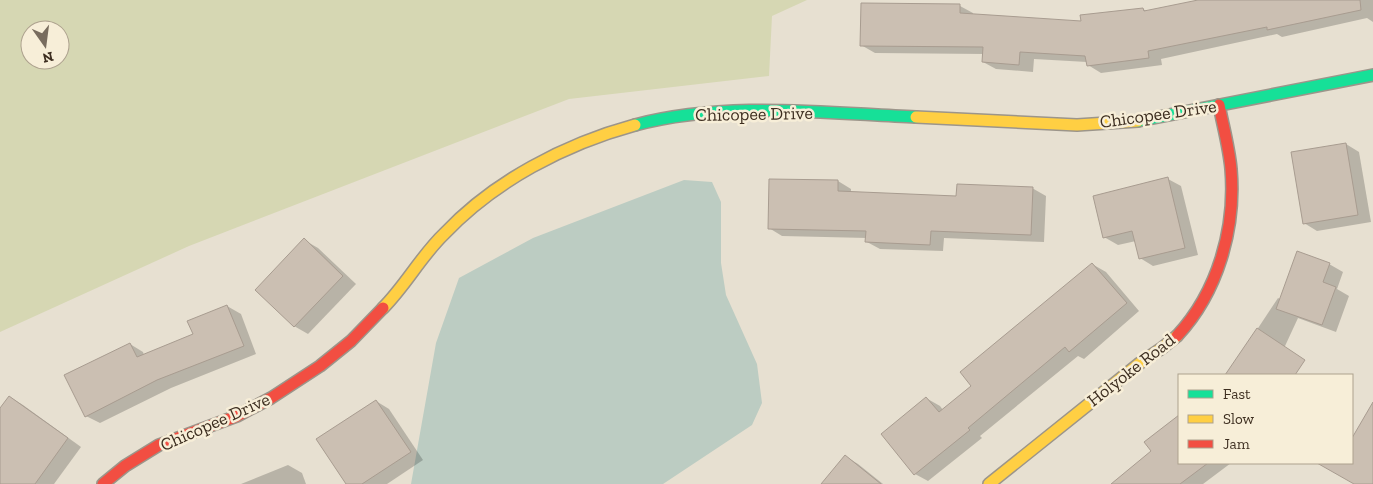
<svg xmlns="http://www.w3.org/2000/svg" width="1373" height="484" font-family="'Zilla Slab',serif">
  <rect width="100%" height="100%" fill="#e7e0d1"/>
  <path fill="#d6d7b3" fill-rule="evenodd" d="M0,0H807L772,16L769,76L569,99L189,246L0,332ZM30,30H60V60H30Z"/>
  <path fill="#bcccc2" d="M684,180L712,182L721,202V263L726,295L757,364L762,403L752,425L663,484H411L436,343L459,278L533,238Z"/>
  <g fill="#0003">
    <path d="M1204,0H1373V22L1367,18L1282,37L1277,34L1161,59L1162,65L1101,73L1088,65L1087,62L1034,59L1033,72L996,69L983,62L984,54L875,53L861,45L960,6L973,13V15L1083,22L1143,9L1148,12Z"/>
    <path d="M1346,144L1359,152L1371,222L1317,231L1304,223Z"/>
    <path d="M1168,179L1181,186L1198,255L1153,266L1140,258L1136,241L1118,245L1104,237Z"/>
    <path d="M838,181L851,189V193L958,197L1032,188L1046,196L1044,242L944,238L943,251L880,249L867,242V238L782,236L769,228Z"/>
    <path d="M304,240L318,248L356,284L308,334L294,326Z"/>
    <path d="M1092,264L1106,272L1139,311L1084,359L1078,356L980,436L982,438L928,481L915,474L926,398L940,406L943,410L973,386Z"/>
    <path d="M1329,264L1343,272L1337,289L1349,296L1336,332L1298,318L1273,372L1278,375H1227L1278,298L1280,299Z"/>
    <path d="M227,306L241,314L256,354L171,388L100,423L86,416L130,344L143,352L144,355L194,335Z"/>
    <path d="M10,397L23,405L81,447L54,484H0V411Z"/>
    <path d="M376,401L389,409L423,460L387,484H347Z"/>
    <path d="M1179,416V463H1231L1203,484H1113L1153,452L1146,443Z"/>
    <path d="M845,456L858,464L883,484H823Z"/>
    <path d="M288,465L302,473L306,484H241Z"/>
  </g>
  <g fill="#cbbfb2" stroke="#a89c90">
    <path d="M1198,0H1360L1361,10L1267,30V27L1148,51L1149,58L1087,66L1085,56L1020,52L1019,65L982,62L983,47L860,46L861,3L960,4V13L1081,21L1080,15L1143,8L1144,11Z"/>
    <path d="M1346,143L1358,215L1303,224L1291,152Z"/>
    <path d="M1168,177L1185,248L1139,259L1132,231L1103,238L1093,196Z"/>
    <path d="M769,179L838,180V191L956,196L957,184L1033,187L1031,235L931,231L930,245L865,242L866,231L768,229Z"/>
    <path d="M304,238L343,276L294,327L255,290Z"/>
    <path d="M1297,251L1330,263L1323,282L1336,287L1322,325L1276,309Z"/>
    <path d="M1092,263L1127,303L1069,352L1065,347L968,428L970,430L914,475L881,434L926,397L939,412L971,386L960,372Z"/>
    <path d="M227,305L244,346L157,380L85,417L64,375L130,343L137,357L193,334L187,321Z"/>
    <path d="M1257,328L1305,360L1295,375H1225Z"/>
    <path d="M9,396L68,438L35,484H0V408Z"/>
    <path d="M376,400L411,452L362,484H346L316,439Z"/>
    <path d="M1373,402V484H1354L1317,463H1352V438Z"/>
    <path d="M1179,415V463H1208L1180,484H1111L1151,451L1144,442Z"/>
    <path d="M845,455L881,484H821Z"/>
  </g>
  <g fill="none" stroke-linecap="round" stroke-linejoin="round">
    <g stroke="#9c958a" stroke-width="14">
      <g id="fast">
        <path d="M1138,121L1373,75"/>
        <path d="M635,125C726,101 823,113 916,117"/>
      </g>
    </g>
    <g stroke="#9c958a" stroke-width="14">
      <g id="slow">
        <path d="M916,117L1077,125L1138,121"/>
        <path d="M383,308C406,285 421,256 444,234C494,181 565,144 635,125"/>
        <path d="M989,484L1140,363L1162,348L1177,336"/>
      </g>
    </g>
    <g stroke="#9c958a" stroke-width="14">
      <g id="jam">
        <path d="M1177,336C1218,292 1236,228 1231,169C1229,147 1223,126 1219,105"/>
        <path d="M103,484L125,466L159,445L237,416L271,398L320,366L351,341L383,308"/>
      </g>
    </g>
    <use href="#fast" stroke="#16e098" stroke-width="11"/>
    <use href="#slow" stroke="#ffcf43" stroke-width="11"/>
    <use href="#jam" stroke="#f24e42" stroke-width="11"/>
  </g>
  <g text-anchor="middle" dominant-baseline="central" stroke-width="5" stroke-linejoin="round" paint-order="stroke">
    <g font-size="18" fill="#3d2e20" stroke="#f7eed8">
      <text transform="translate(754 114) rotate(-1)">Chicopee Drive</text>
      <text transform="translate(1158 114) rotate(-8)">Chicopee Drive</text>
      <text transform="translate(1131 370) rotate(-38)">Holyoke Road</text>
      <text transform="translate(215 422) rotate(-24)">Chicopee Drive</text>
    </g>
  </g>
  <rect x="1178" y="374" width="175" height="90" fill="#f7eed8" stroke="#ada18e"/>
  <rect x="1188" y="390" width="25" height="8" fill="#16e098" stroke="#ada18e"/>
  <text x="1223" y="399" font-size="15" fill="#3d2e20">Fast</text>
  <rect x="1188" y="415" width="25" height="8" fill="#ffcf43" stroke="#ada18e"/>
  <text x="1223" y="424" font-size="15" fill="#3d2e20">Slow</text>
  <rect x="1188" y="440" width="25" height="8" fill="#f24e42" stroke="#ada18e"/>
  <text x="1223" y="449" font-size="15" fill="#3d2e20">Jam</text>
  <g transform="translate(45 45) rotate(166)"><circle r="24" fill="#f7eed8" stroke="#ada18e"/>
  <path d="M0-4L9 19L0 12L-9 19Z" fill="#786c5e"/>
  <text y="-8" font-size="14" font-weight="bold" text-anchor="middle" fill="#3d2e20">N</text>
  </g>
</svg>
